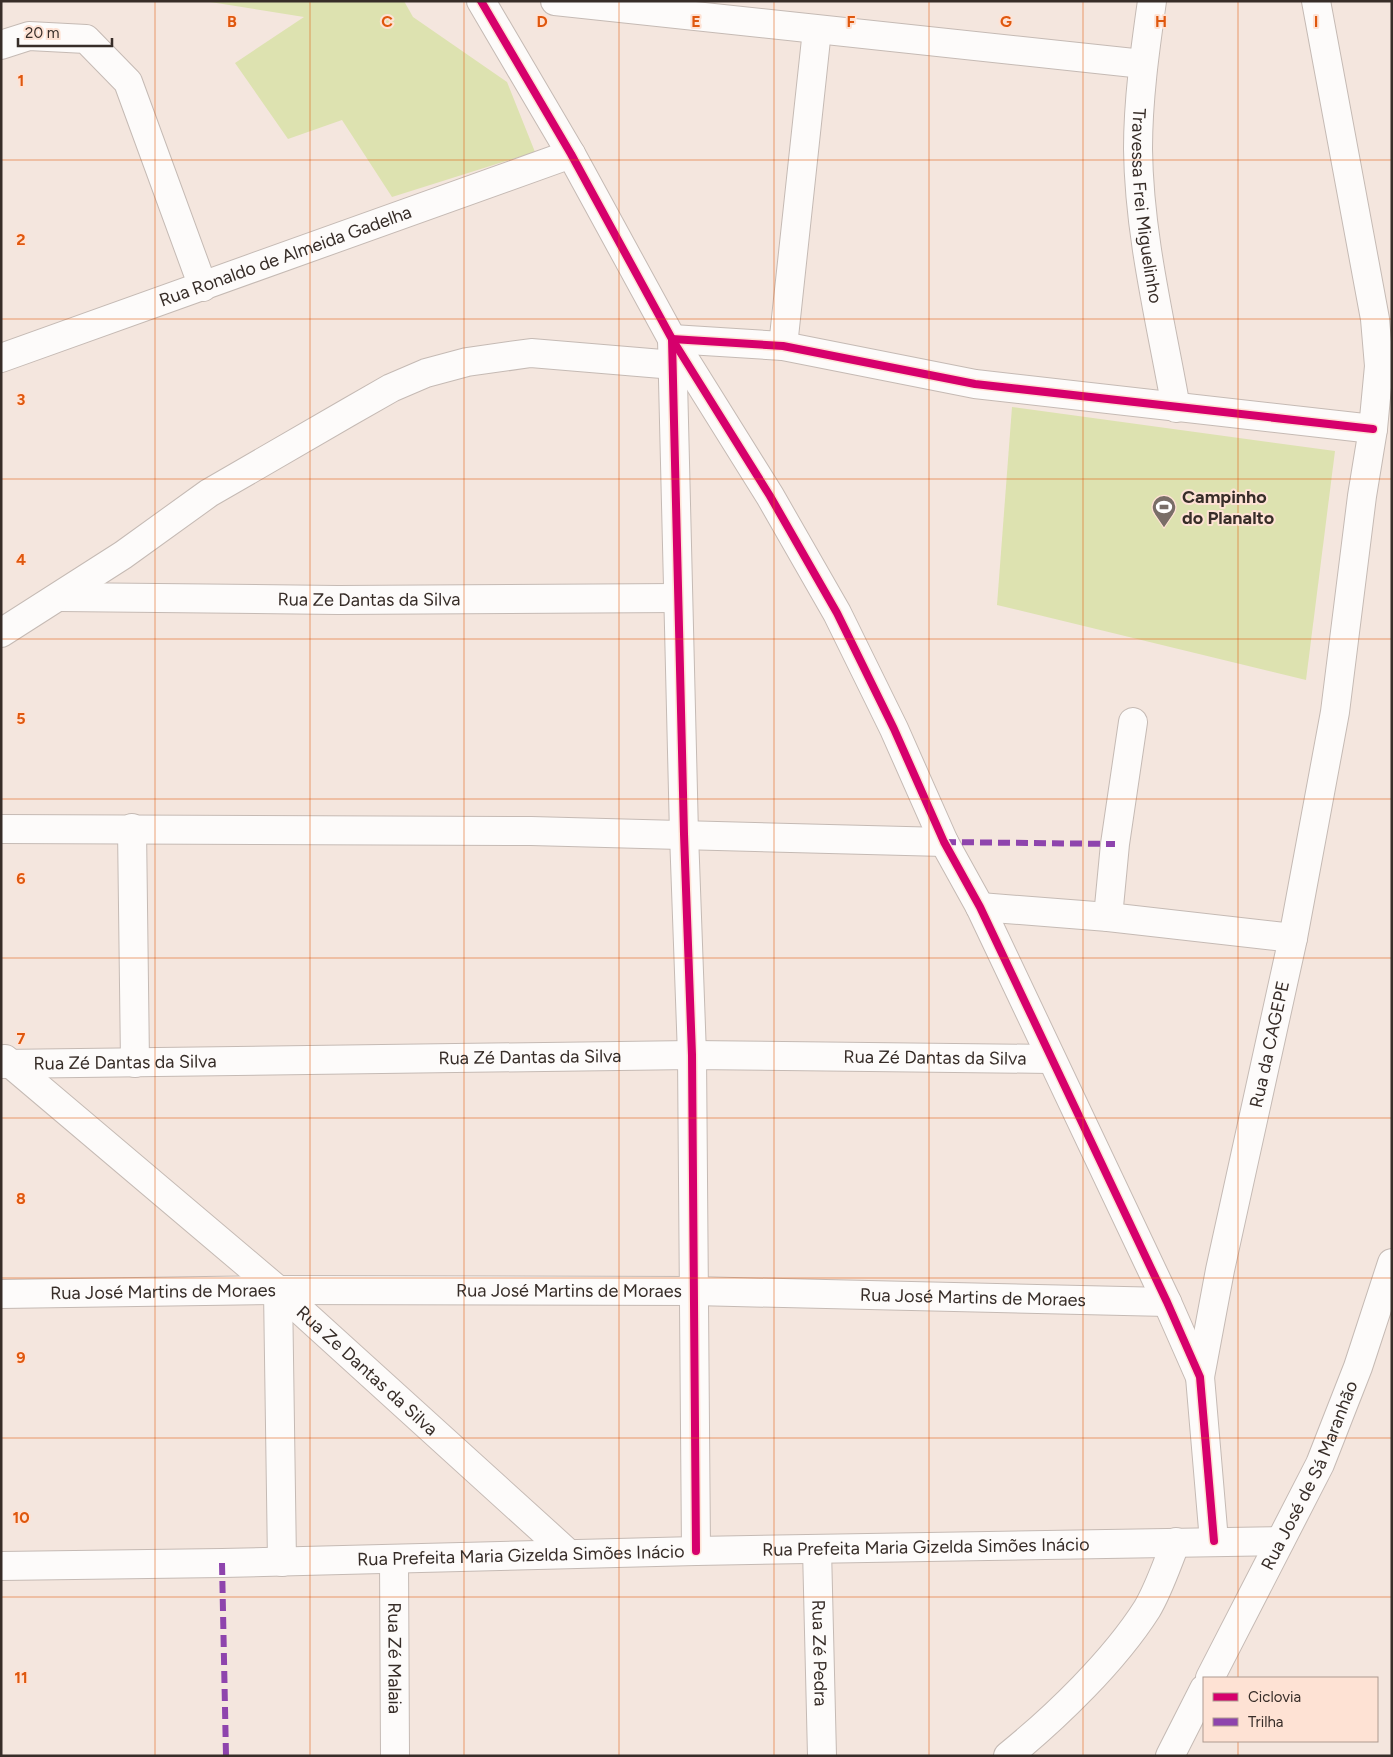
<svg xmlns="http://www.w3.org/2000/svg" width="1393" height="1757" font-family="Figtree,sans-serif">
  <rect width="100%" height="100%" fill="#f4e6de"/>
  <g fill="#dde2b0">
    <path d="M204,1H404L413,17L507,82L535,152L392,197L342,120L288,139L235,63L304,17Z"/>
    <path d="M1012,407L1335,451L1306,680L997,605Z"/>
  </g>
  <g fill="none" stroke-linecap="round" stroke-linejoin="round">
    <g stroke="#c5bab4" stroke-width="30">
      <g id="minor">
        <path d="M481,1L571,154L672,339L770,496L837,613L894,729L944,842L980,907L1167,1302L1200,1377L1214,1541"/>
        <path d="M555,1L1143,64"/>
        <path id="s1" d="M1152,1C1145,50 1138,100 1138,149C1139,236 1161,323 1176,408"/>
        <path d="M1,45L29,36L86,39L128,82L203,287"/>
        <path d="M783,346L817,30"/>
        <path id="s2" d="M1,358L571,154"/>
        <path id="s3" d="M60,597L338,600L678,598"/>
        <path d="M1,633L123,555L209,493L349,412L391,388L426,373L467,362L531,353L674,365"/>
        <path d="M132,828L135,1063"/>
        <path d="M1,829L531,831L944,842"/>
        <path d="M980,907L1108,917L1293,938"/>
        <path d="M1108,917L1115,844L1133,722"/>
        <path id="s4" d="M5,1059L278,1290L569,1554"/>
        <path id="s5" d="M1,1064L692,1055L1050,1059"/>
        <path d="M278,1290L282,1562"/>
        <path id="s6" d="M1,1294L278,1290L694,1291L1167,1302"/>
        <path id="s7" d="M1200,1377L1220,1270L1293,938L1335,712L1362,496L1373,429L1379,366L1375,319L1316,1"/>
        <path id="s8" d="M817,1549L822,1756"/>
        <path d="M696,1551L692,1055L684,834L672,339L783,346L975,384L1373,429"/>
        <path id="s9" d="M394,1559L395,1756"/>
        <path id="s10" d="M1,1566L222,1563L696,1551L1280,1541"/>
        <path id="s11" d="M1210,1678L1320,1464L1358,1367L1392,1263"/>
        <path d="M1008,1756C1056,1717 1114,1661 1147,1609C1159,1589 1167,1564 1176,1542"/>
        <path d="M1170,1756L1204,1689"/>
      </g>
    </g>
    <use href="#minor" stroke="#fdfbfa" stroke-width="28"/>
    <g stroke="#8e44ad" stroke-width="6" stroke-dasharray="12 6" stroke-linecap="butt">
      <path d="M944,842L1115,844"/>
      <path d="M222,1563L226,1756"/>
    </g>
    <g stroke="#fee2d4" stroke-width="11">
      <g id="cycleway">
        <path d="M481,1L571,154L672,339L770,496L837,613L894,729L944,842L980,907L1167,1302L1200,1377L1214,1541"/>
        <path d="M696,1551L692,1055L684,834L672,339L783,346L975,384L1373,429"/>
      </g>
    </g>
    <use href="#cycleway" stroke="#d6006c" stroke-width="8"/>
  </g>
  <path fill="none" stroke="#df570d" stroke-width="1" stroke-opacity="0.55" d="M155,1V1756M310,1V1756M464,1V1756M619,1V1756M774,1V1756M929,1V1756M1083,1V1756M1238,1V1678M1,160H1392M1,319H1392M1,479H1392M1,639H1392M1,799H1392M1,958H1392M1,1118H1392M1,1278H1392M1,1438H1392M1,1597H1392M1238,1741V1756"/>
  <defs>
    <g id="stadium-pin" transform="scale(1.25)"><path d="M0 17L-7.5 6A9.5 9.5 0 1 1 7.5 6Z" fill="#796e68" stroke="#fee2d4"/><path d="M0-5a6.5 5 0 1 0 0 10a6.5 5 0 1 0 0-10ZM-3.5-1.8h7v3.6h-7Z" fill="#fff"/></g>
  </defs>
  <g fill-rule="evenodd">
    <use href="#stadium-pin" x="1164" y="507"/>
  </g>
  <g text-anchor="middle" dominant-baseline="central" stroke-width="4" stroke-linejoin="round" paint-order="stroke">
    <g font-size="18" fill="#372d28" stroke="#fee2d4">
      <text stroke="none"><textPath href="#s1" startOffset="206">Travessa Frei Miguelinho</textPath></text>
      <text stroke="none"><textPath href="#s2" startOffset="302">Rua Ronaldo de Almeida Gadelha</textPath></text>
      <text stroke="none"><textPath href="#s3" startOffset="309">Rua Ze Dantas da Silva</textPath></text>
      <text stroke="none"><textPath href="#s7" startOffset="340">Rua da CAGEPE</textPath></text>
      <text stroke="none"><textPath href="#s5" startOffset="529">Rua Zé Dantas da Silva</textPath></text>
      <text stroke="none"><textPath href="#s5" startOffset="934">Rua Zé Dantas da Silva</textPath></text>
      <text stroke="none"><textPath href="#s5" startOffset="124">Rua Zé Dantas da Silva</textPath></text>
      <text stroke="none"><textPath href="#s6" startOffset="568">Rua José Martins de Moraes</textPath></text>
      <text stroke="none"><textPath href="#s6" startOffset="162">Rua José Martins de Moraes</textPath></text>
      <text stroke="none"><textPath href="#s6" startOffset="972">Rua José Martins de Moraes</textPath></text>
      <text stroke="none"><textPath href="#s4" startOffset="478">Rua Ze Dantas da Silva</textPath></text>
      <text stroke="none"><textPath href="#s11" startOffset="226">Rua José de Sá Maranhão</textPath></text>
      <text stroke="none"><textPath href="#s10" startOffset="925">Rua Prefeita Maria Gizelda Simões Inácio</textPath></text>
      <text stroke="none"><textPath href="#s10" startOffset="520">Rua Prefeita Maria Gizelda Simões Inácio</textPath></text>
      <text stroke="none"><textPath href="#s8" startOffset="104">Rua Zé Pedra</textPath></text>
      <text stroke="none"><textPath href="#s9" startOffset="99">Rua Zé Malaia</textPath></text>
    </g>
    <g font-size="18" font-weight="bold" fill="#372d28" stroke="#fee2d4" text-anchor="start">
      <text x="1182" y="497">Campinho<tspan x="1182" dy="21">do Planalto</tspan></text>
    </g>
  </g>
  <g font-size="16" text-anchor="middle" font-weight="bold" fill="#df570d" stroke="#fee2d4" stroke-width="4" stroke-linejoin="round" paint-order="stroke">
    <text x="232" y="27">B</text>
    <text x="387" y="27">C</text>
    <text x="542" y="27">D</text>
    <text x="696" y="27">E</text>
    <text x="851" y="27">F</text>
    <text x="1006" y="27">G</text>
    <text x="1161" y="27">H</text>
    <text x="1316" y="27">I</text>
    <text x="21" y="86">1</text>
    <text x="21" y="245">2</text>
    <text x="21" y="405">3</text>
    <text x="21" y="565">4</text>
    <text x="21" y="724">5</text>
    <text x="21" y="884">6</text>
    <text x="21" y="1044">7</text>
    <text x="21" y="1204">8</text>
    <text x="21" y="1363">9</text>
    <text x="21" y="1523">10</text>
    <text x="21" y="1683">11</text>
  </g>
  <rect width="1393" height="1757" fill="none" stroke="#372d28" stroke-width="5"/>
  <rect x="1203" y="1677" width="175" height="65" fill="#fee2d4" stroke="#ae9a8f"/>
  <rect x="1213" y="1693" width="25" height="8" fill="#d6006c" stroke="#ae9a8f"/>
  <text x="1248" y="1702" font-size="15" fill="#372d28">Ciclovia</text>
  <rect x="1213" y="1718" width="25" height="8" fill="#8e44ad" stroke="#ae9a8f"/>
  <text x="1248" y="1727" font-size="15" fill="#372d28">Trilha</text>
  <path d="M18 38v8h94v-8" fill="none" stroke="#372d28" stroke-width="2.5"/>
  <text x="25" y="38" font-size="15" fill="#372d28" stroke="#fee2d4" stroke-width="4" paint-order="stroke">20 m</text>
</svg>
